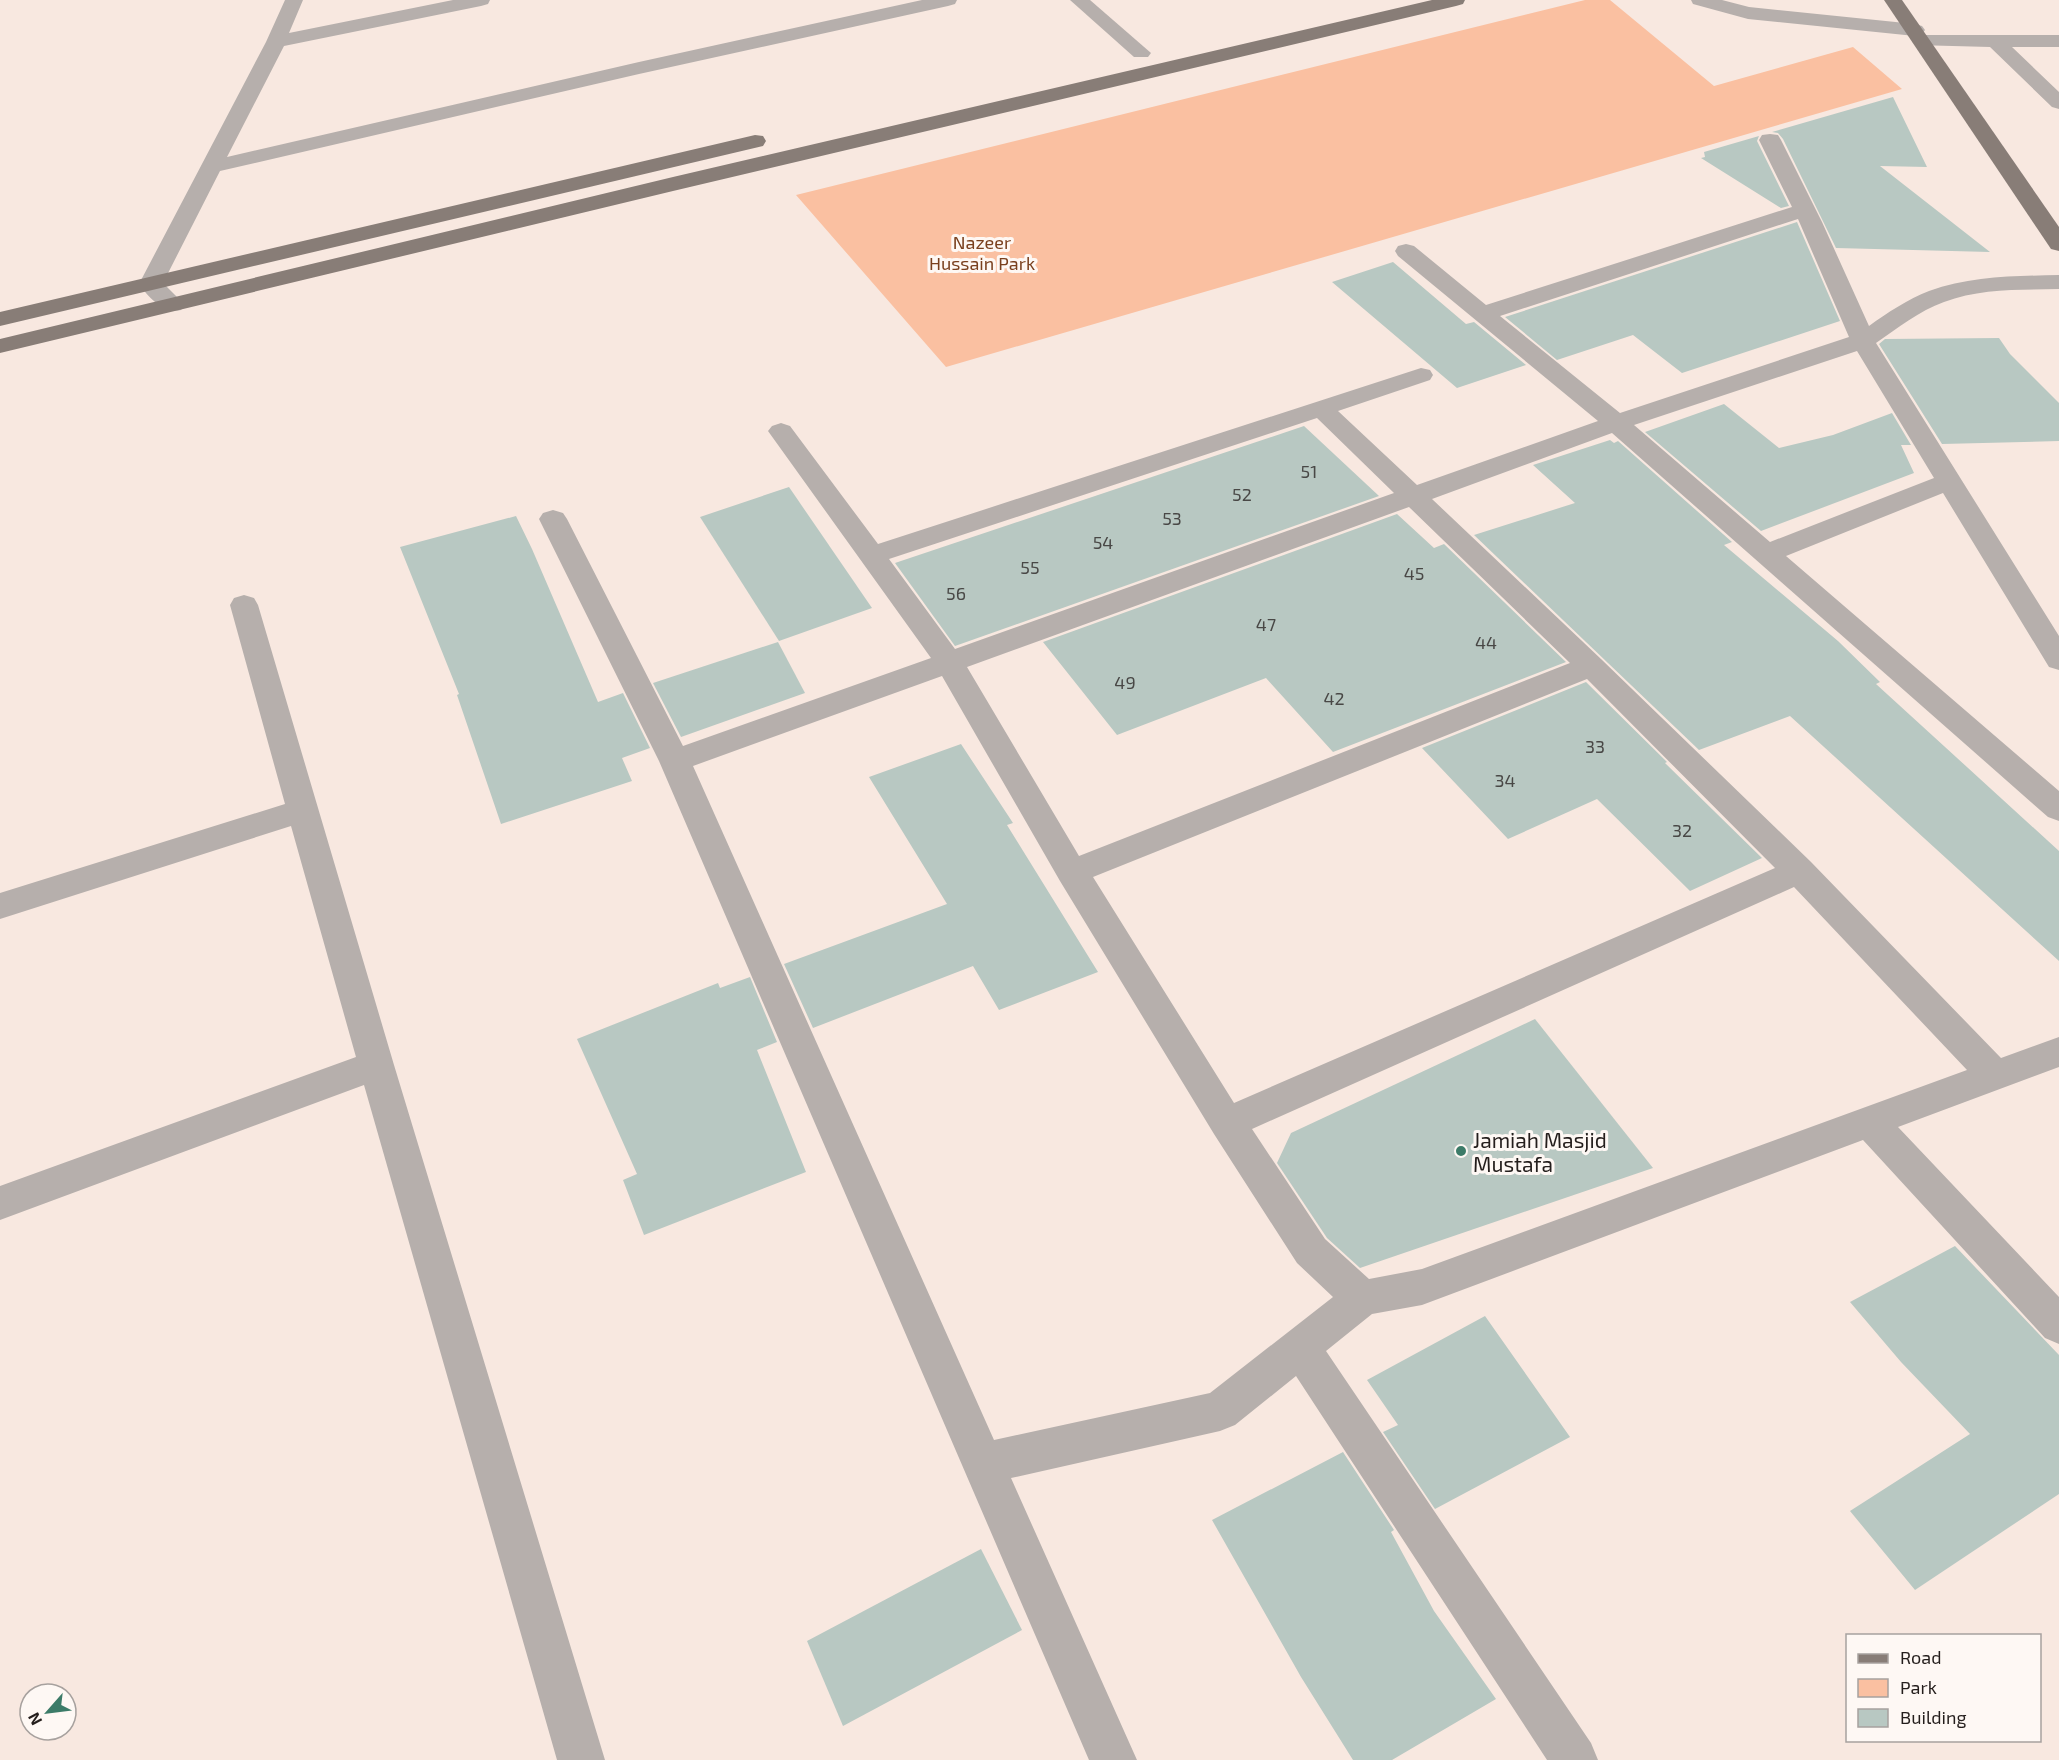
<svg xmlns="http://www.w3.org/2000/svg" width="2059" height="1760" font-family="'Exo 2',sans-serif">
  <rect width="100%" height="100%" fill="#f8e8e0"/>
  <path fill="#fac0a1" d="M1585,0H1610L1714,86L1853,47L1902,89L946,367L796,195Z"/>
  <g fill="#b8c8c2">
    <path d="M1893,97L1927,167L1880,166L1990,252L1836,248L1783,139L1778,133L1772,132Z"/>
    <path d="M1759,136L1757,141L1789,206L1781,208L1701,158L1705,157L1704,152Z"/>
    <path d="M1797,222L1840,321L1682,373L1633,335L1557,360L1505,317Z"/>
    <path d="M1393,262L1466,324L1474,322L1526,365L1457,388L1332,282Z"/>
    <path d="M1999,338L2010,354L2059,403V441L1942,444L1879,344L1885,339Z"/>
    <path d="M1724,404L1779,448L1833,435L1892,413L1911,445H1901L1914,473L1761,531L1645,432Z"/>
    <path d="M1304,426L1379,496L955,646L895,563Z"/>
    <path d="M1610,440L1614,443L1618,441L1732,542L1724,545L1838,641L1880,682L1876,684L2059,851V961L1790,716L1699,750L1474,535L1575,503L1533,465Z"/>
    <path d="M789,487L872,608L779,641L700,517Z"/>
    <path d="M1397,514L1434,548L1444,544L1566,662L1333,752L1266,678L1117,735L1043,642Z"/>
    <path d="M516,516L532,549L598,702L623,693L650,748L622,758L632,781L501,824L457,695L459,694L400,547Z"/>
    <path d="M778,642L805,693L681,737L653,683Z"/>
    <path d="M1586,682L1667,762L1665,763L1762,858L1690,891L1597,799L1508,839L1422,748Z"/>
    <path d="M961,744L1013,823L1007,825L1098,972L999,1010L973,966L813,1028L784,964L947,904L869,777Z"/>
    <path d="M750,977L777,1042L757,1050L806,1172L644,1235L623,1180L637,1174L577,1039L718,983L720,988Z"/>
    <path d="M1535,1019L1653,1168L1360,1268L1327,1238L1277,1163L1291,1133Z"/>
    <path d="M1955,1246L2059,1355V1494L1915,1590L1850,1511L1970,1434L1901,1362L1850,1302Z"/>
    <path d="M1485,1316L1570,1437L1435,1509L1383,1432L1398,1425L1367,1380Z"/>
    <path d="M1343,1452L1394,1530L1391,1532L1434,1611L1496,1699L1392,1760H1353L1301,1677L1212,1520Z"/>
    <path d="M981,1549L1022,1630L843,1726L807,1641Z"/>
  </g>
  <g fill="none" stroke-linecap="round" stroke-linejoin="round">
    <g fill="#b6afac" fill-rule="evenodd">
      <path d="M285,0H303L289,33L453,0H490L488,4L481,6L284,46L227,157L639,62L922,0H957L955,4L948,6L639,74L220,171L163,283L185,305L181,310C164,314 149,298 139,284L266,42Z"/>
      <path d="M1070,0H1090L1151,53L1148,57H1134Z"/>
      <path d="M1691,0H1722L1749,7L1915,24L1922,26L1925,30L1922,34L1915,36L1748,19L1693,4Z"/>
      <path d="M1922,35H2059V47H2012L2059,92V109L2052,107L1990,47L1915,45L1912,41L1915,37Z"/>
      <path d="M1770,134L1778,135L1781,140L1822,222L1869,326C1887,313 1908,299 1929,291C1971,276 2015,276 2059,275V289C2021,290 1980,288 1944,302C1919,311 1898,328 1876,343L2059,636V670L2049,667L1943,493L1786,556L2059,791V821L2048,817L1612,433L1432,499L1601,659L1811,862L2001,1058L2059,1037V1067L1898,1127L2059,1297V1344L2045,1338L1863,1140L1422,1305L1372,1314L1326,1351L1591,1743L1598,1760H1547L1296,1376L1235,1425L1220,1431L1011,1478L1137,1760H1089L659,761L539,519L543,513L553,510L563,513L567,519L683,746L931,658L768,431L772,426L781,423L790,426L878,544L1421,368L1430,370L1433,375L1430,380L1338,411L1417,485L1598,421L1398,256L1395,251L1398,246L1406,244L1414,246L1486,305L1792,207L1759,140L1762,135ZM1798,219L1849,337L1620,413L1500,316ZM1857,351L1934,478L1770,542L1634,425ZM1317,418L1394,493L955,649L889,559ZM1409,507L1570,663L1079,856L967,667ZM942,676L1060,881L1214,1134L1297,1263L1333,1297L1210,1393L994,1440L693,766ZM1587,679L1775,868L1234,1103L1093,877ZM1794,887L1967,1070L1422,1269L1369,1279L1325,1239L1252,1129Z"/>
      <path d="M244,595L254,598L258,605L394,1065L605,1760H557L364,1085L0,1220V1186L356,1057L291,826L0,919V893L285,804L230,605L234,598Z"/>
    </g>
    <g fill="#887d77" fill-rule="evenodd">
      <path d="M1432,0H1465L1463,4L1456,6L673,191L0,353V339L673,177Z"/>
      <path d="M1884,0H1902L2059,227V251L2051,249Z"/>
      <path d="M755,135L763,136L766,141L763,146L0,326V312Z"/>
    </g>
  </g>
  <circle fill="#3c7b68" stroke="#fef8f4" stroke-width="2" cx="1461" cy="1151" r="6"/>
  <g text-anchor="middle" dominant-baseline="central" stroke-width="6" stroke-linejoin="round" paint-order="stroke">
    <g font-size="18" fill="#7a401e" stroke="#fef8f4">
      <text x="982" y="242">Nazeer<tspan x="982" dy="21">Hussain Park</tspan></text>
    </g>
    <g font-size="18" fill="#494846">
      <text x="1309" y="471">51</text>
      <text x="1242" y="494">52</text>
      <text x="1172" y="518">53</text>
      <text x="1103" y="542">54</text>
      <text x="1030" y="567">55</text>
      <text x="1414" y="573">45</text>
      <text x="956" y="593">56</text>
      <text x="1266" y="624">47</text>
      <text x="1486" y="642">44</text>
      <text x="1125" y="682">49</text>
      <text x="1334" y="698">42</text>
      <text x="1595" y="746">33</text>
      <text x="1505" y="780">34</text>
      <text x="1682" y="830">32</text>
    </g>
    <g font-size="21" fill="#241e1c" stroke="#fef8f4" text-anchor="start">
      <text x="1473" y="1139">Jamiah Masjid<tspan x="1473" dy="24">Mustafa</tspan></text>
    </g>
  </g>
  <rect x="1846" y="1634" width="195" height="108" fill="#fef8f4" stroke="#a7a19e" stroke-width="1.5"/>
  <rect x="1858" y="1654" width="30" height="9" fill="#887d77" stroke="#a7a19e" stroke-width="1.5"/>
  <text x="1900" y="1664" font-size="18" fill="#241e1c">Road</text>
  <rect x="1858" y="1679" width="30" height="18" fill="#fac0a1" stroke="#a7a19e" stroke-width="1.5"/>
  <text x="1900" y="1694" font-size="18" fill="#241e1c">Park</text>
  <rect x="1858" y="1709" width="30" height="18" fill="#b8c8c2" stroke="#a7a19e" stroke-width="1.5"/>
  <text x="1900" y="1724" font-size="18" fill="#241e1c">Building</text>
  <g transform="translate(48 1712) rotate(242)"><circle r="28" fill="#fef8f4" stroke="#a7a19e" stroke-width="1.5"/>
  <path d="M0-4.5L10 22L0 15L-10 22Z" fill="#3c7b68"/>
  <text y="-9" font-size="16" font-weight="bold" text-anchor="middle" fill="#241e1c">N</text>
  </g>
</svg>
